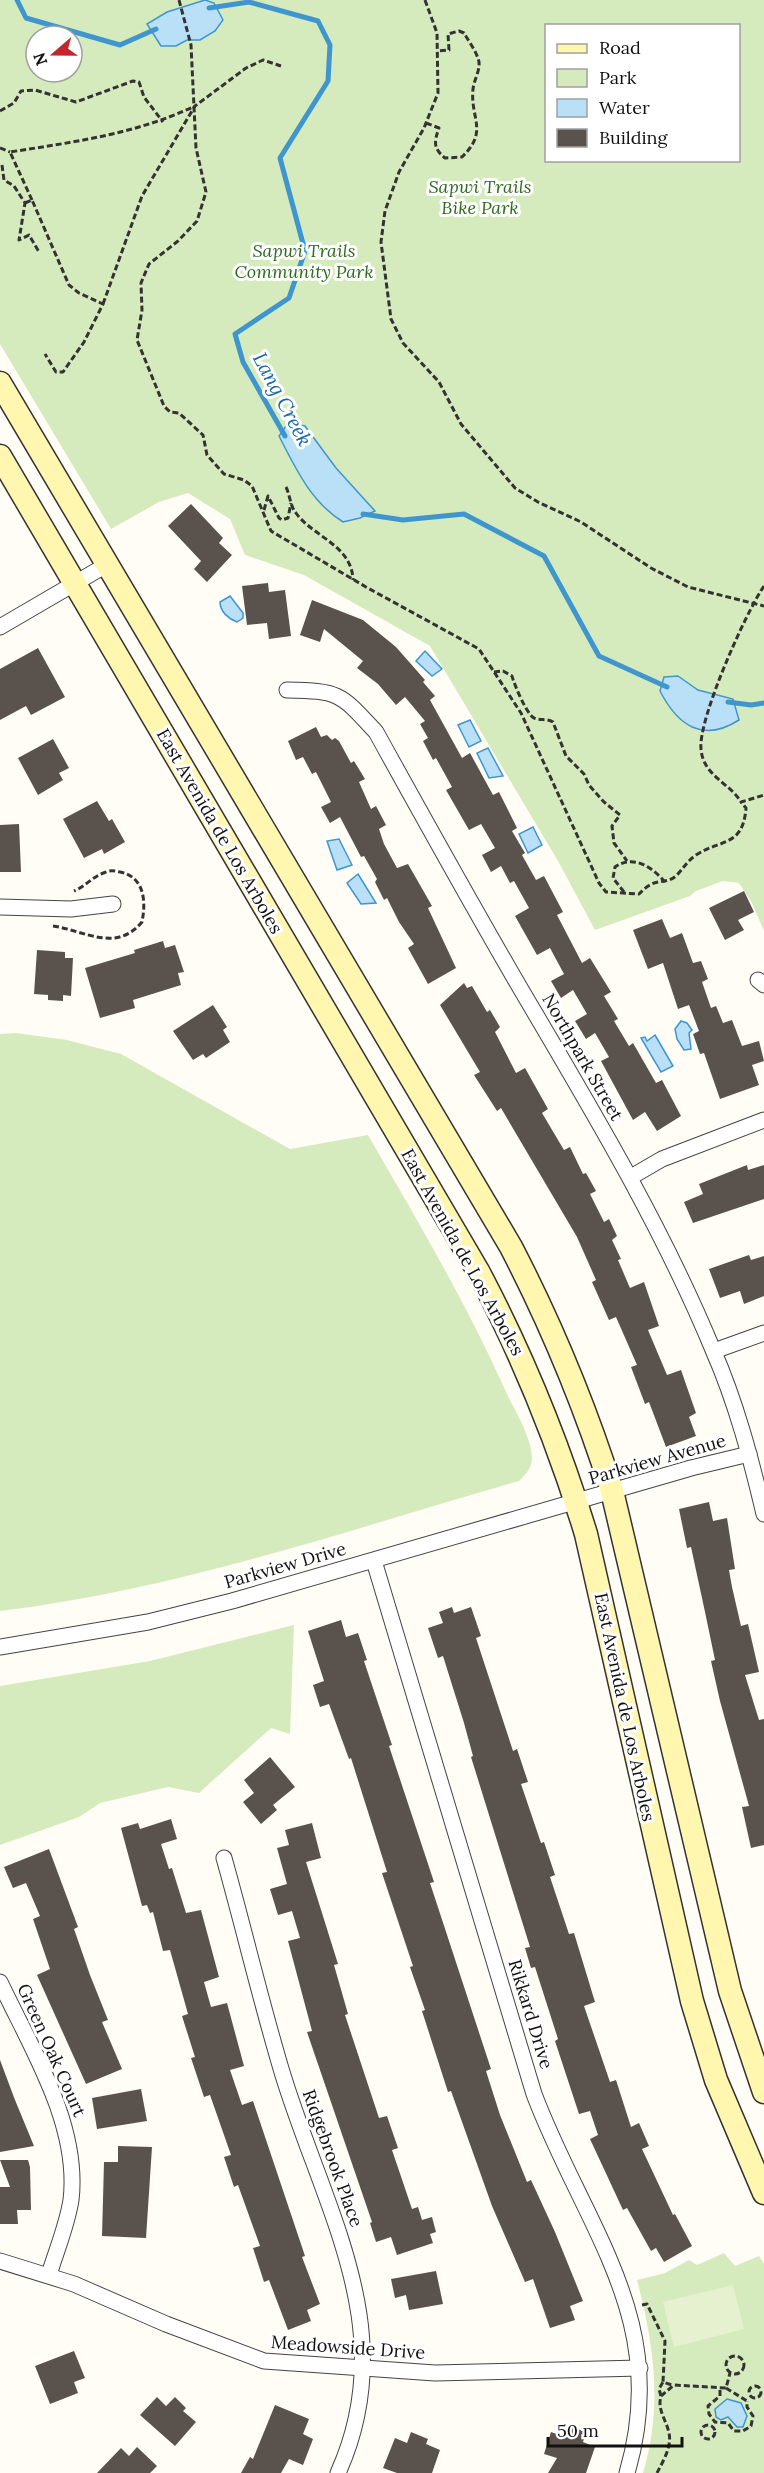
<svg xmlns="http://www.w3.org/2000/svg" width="764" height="2473" font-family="Lora,serif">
  <rect width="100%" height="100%" fill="#fffdf5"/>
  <g fill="#d5ebbd" fill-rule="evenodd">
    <path d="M0,0H764V931L752,903L739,883L723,881L696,891L690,896L595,930L558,861L430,646L304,575L245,555L230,519L188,493L159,502L111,529L0,344ZM546,26H738V160H546ZM36,36H72V72H36Z"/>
    <path d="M16,1033L67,1040L121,1054L290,1149L368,1135C417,1220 467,1304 507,1394C516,1413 531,1436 532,1458C532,1468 526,1474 519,1481C348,1530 177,1590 0,1611V1034Z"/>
    <path d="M294,1625L290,1734L271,1728L199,1793L168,1787L100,1803L79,1817L0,1845V1686L150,1661Z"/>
    <path d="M724,2253L735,2266L759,2256L764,2264V2473H643C663,2406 654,2346 637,2280L665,2273L689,2260L697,2265Z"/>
  </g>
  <path fill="#e6f2cf" d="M733,2285L744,2329L674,2347L663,2302Z"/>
  <g fill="#b9e0f7" stroke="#3f96cf" stroke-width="1.5">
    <path d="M205,0L214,3L223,20L215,31L200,40H187L176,46H161L147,24L167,12Z"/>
    <path d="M288,423L305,426L336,468L375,511L360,518L343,522C311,502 296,469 279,436Z"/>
    <path d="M230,596L243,613V618L237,622C229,619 220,612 220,602Z"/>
    <path d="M425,651L442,669L432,676L416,661Z"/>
    <path d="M678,676L698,690L733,699L739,720C703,743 678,726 660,691L664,677Z"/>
    <path d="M470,720L481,741L469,747L458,725Z"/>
    <path d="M488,748L503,776L489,778L477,753Z"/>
    <path d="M533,827L542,845L528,853L519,834Z"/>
    <path d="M339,839L352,865L337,870L327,841Z"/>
    <path d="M358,874L376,903L361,904L347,883Z"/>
    <path d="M681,1021L687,1023L692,1030L689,1033L691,1049L684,1050L677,1039L675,1029Z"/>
    <path d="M655,1035L673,1066L661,1072L641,1038L645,1037L647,1041Z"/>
    <path d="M727,2399L741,2403L747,2416L743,2427H737L728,2417L721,2420L716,2417L715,2409Z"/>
  </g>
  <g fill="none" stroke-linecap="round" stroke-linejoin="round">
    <g stroke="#3f96cf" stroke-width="5">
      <path d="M17,0L26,18L120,45L156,29"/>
      <path d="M209,8L249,2L318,21L330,45L328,81L280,158L305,251L289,298L235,334L243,362L285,436"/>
      <path d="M363,514L403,520L464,514L544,556L599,656L667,687"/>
      <path d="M728,702L751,705L764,703"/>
    </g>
  </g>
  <g fill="#5a524d">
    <path d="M191,504L223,538L219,543L232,555L207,582L194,569L201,561L168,526Z"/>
    <path d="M268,583L269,592L285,590L291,636L269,639L267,623L247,625L242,586Z"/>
    <path d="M312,600L363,620L396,647L425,680L423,682L435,696L430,700L462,758L470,753L493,795L499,792L517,828L512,831L525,853L522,855L536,880L544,876L563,912L557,915L582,963L590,958L611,992L604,996L618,1019L614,1021L629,1046L633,1043L656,1083L662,1080L681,1116L657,1131L645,1112L633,1120L601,1061L609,1057L595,1033L586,1039L575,1021L587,1014L573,990L561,998L551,981L564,974L550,948L537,955L515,916L529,908L514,881L510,883L501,866L491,872L482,855L495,848L481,824L469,830L446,790L452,787L436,758L433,760L423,741L428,738L420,724L425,721L405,697L396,705L378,684L357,668L363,661L324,629L320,642L300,635Z"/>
    <path d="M38,648L65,697L31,715L26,706L0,720V669Z"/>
    <path d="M316,727L321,737L327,735L332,740L335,738L339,741L351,763L354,761L365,779L359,782L371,809L376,806L386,825L379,829L384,844L397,868L408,864L432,906L428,908L456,968L428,984L408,948L414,944L399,922L387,898L384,900L375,882L377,879L364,856L361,857L340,817L330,823L321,807L331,802L316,772L312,774L303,757L296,760L288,741Z"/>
    <path d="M53,739L69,768L59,773L63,780L38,795L18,758Z"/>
    <path d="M97,801L109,821L112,819L125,842L104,854L102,849L84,858L63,819Z"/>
    <path d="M19,824L21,872H0V825Z"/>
    <path d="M744,891L754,912L738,920L744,930L725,940L709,908Z"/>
    <path d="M662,919L670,938L682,933L693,963L701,961L708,979L702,982L711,1008L716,1006L723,1023L732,1020L742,1046L759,1041L764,1061L752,1065L759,1085L720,1099L704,1053L700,1054L693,1034L699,1031L689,1005L678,1009L663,963L648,969L633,930Z"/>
    <path d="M163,941L165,948L175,945L184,972L178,973L181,985L133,1000L135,1008L100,1018L85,968L135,953L134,950Z"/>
    <path d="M37,950L65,952V958H73L71,996L63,995V1001L48,1000V995L34,994Z"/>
    <path d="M464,983L467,988L472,986L487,1012L490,1010L500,1027L495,1032L516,1073L525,1068L548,1109L542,1113L564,1150L570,1147L583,1174L586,1173L596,1191L590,1194L604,1222L609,1219L617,1236L612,1240L621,1259L618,1260L630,1288L644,1282L659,1326L648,1330L667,1375L681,1370L696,1413L689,1417L696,1436L666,1447L649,1402L645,1404L631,1367L637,1365L616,1317L609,1320L592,1282L596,1280L577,1237L501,1108L497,1111L474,1075L480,1072L440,1005Z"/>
    <path d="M213,1005L227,1027L223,1030L230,1042L206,1058L203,1054L193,1060L173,1031Z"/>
    <path d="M747,1165L748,1170L764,1165V1199L693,1223L684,1202L703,1194L699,1184Z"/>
    <path d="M749,1255L751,1260L764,1256V1296L744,1304L740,1291L720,1298L709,1269Z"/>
    <path d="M709,1502L713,1521L727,1518L735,1569L729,1570L732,1587L741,1626L748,1624L759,1672L745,1675L759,1720L764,1719V1845L751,1848L742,1807L749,1806L720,1701L711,1661L715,1660L705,1612L691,1547L687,1548L679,1509Z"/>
    <path d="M452,1607L454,1613L471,1607L481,1636L476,1638L513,1751L517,1749L528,1782L521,1784L541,1843L544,1842L555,1875L550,1877L569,1934L574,1933L595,2002L584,2006L610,2082L616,2080L631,2127L639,2123L649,2146L642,2149L673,2215L675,2214L692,2246L664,2262L656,2248L651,2251L627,2208L623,2210L590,2139L598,2135L590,2111L579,2114L555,2041L558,2039L535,1967L531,1968L525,1948L530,1947L471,1757L473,1756L464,1723L443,1656L438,1658L428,1628L443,1623L439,1612Z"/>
    <path d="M341,1620L346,1637L358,1633L367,1660L364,1661L392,1745L389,1746L434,1882L430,1883L491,2069L486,2071L500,2115L527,2182L531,2180L555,2232L583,2301L570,2306L575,2320L550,2328L533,2279L525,2282L492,2206L451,2091L448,2092L422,2011L425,2010L410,1967L413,1966L382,1873L387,1872L351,1758L349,1759L329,1704L320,1707L313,1685L324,1681L308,1631Z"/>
    <path d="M270,1757L295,1787L273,1805L277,1810L261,1824L243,1802L254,1793L244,1780Z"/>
    <path d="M171,1819L177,1839L161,1844L169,1869L172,1868L186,1913L201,1910L219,1977L204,1982L211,2007L227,2003L244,2066L230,2070L242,2105L253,2101L305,2256L302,2257L320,2304L307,2310L311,2321L288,2330L269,2280L264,2282L253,2248L260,2246L238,2185L234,2187L224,2157L231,2155L210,2095L204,2097L191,2058L195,2057L182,2016L188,2014L170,1950L163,1951L153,1912L150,1913L147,1905L142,1906L121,1828L138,1823L140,1829Z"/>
    <path d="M312,1823L321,1858L306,1862L338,1964L334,1965L348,2014L345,2015L379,2118L387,2116L398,2148L392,2150L412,2209L418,2207L422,2220L432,2217L436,2232L430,2234L433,2243L397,2255L391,2237L376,2242L370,2223L372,2222L307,2032L312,2031L288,1941L300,1938L292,1911L278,1915L270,1889L287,1884L277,1848L289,1845L285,1830Z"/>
    <path d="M49,1849L78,1927L74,1929L90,1975L108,2020L102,2022L122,2069L86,2084L37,1975L50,1969L33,1919L40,1916L26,1883L13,1888L4,1867Z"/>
    <path d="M0,2060L15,2100L34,2146L0,2152Z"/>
    <path d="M141,2089L147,2121L97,2129L92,2098Z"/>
    <path d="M118,2146L152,2147L146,2238L102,2236L104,2162H118Z"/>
    <path d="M0,2160H28L30,2167L31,2210H17L18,2224H0V2187H10Z"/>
    <path d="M436,2271L443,2304L409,2310L406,2295L395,2298L391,2279Z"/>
    <path d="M74,2351L85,2378L74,2382L78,2393L50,2404L35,2366Z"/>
    <path d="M157,2397L166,2406L175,2397L186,2408L183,2411L196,2422L175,2446L140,2415Z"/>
    <path d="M275,2405L309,2419L303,2434L313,2439L303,2465L289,2459L281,2473H241L250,2457L253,2459Z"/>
    <path d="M566,2425L586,2432L583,2442L595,2447L586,2473H548L557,2458L544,2454L551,2432L562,2436Z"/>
    <path d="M411,2432L428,2439L426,2444L440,2450L432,2473H397L383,2468L395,2438L407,2443Z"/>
    <path d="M137,2447L157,2466L150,2473H97L121,2448L129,2456Z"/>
  </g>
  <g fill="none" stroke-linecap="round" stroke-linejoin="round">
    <g stroke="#444" stroke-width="17">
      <g id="street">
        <path d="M0,627L108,564"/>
        <path d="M287,690C340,691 340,693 376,732C423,817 470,902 519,986C589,1105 660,1222 713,1350C736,1402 751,1459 764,1514"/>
        <path d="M0,907L71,909L113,904"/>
        <path d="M758,980L764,985"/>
        <path d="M631,1177L662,1159L764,1120"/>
        <path d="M714,1351L764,1333"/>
        <path d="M374,1561L534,2094C585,2229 672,2320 627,2473"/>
        <path d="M0,1647L148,1622L232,1601L691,1468L749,1454"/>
        <path d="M224,1858C244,1929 261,2002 282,2072C323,2208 403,2330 338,2473"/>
        <path d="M0,1982C31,2048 80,2125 71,2200C67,2226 56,2251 49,2275"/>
        <path d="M0,2261L74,2284L166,2324L264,2361L435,2373L640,2368"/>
      </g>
    </g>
    <g stroke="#333" stroke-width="25">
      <g id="secondary">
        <path d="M0,383L511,1247C552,1326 585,1406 612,1491L730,1991L764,2092"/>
        <path d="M0,456L478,1271C523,1356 558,1442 586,1534L692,2001L716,2080L764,2193"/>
      </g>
    </g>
    <g stroke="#333" stroke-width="3" stroke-dasharray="6 3" stroke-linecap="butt">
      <path d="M179,0L191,45L196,148L206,192L197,221L178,241L149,264L141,283L142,310L137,340L164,406L170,412L179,413L203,435L207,455L224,474L244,480L252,486L271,531L366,587L479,649L521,713L599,883L606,892L639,894C642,891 646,887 650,885C658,880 668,883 676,876C683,869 687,861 696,855C721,839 743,847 746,808L741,802"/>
      <path d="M425,0L437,33L438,93L424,128L399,172L385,211L381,242L391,319L403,343L439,382L461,424L515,488L538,502L581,522L651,568L688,587L764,606"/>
      <path d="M0,111L14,103L21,91L35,90L76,102L133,81L139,82L144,97L163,122"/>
      <path d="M426,123L439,128C434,142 433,148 445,158L462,157C489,131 470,119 473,89C474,80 480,71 479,62C477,52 469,42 464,33L459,31L448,34L449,50L438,51"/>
      <path d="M0,148L10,152"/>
      <path d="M2,165L4,180L14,186L25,203L19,240L29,235L39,252"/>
      <path d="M32,200L10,152C74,142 136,134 195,106"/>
      <path d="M25,203L32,200L69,285L79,293L103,304L84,342L63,372H56L45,354"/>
      <path d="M103,304L142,196L189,116L195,106L246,68L263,60L281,66"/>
      <path d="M286,487C290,495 290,506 296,513C313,537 352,545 353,580"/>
      <path d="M264,510L268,496L279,518L282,520L288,518L291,503"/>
      <path d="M764,586C746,612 698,719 701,749C703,776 730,783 741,802L764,795"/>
      <path d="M494,672L503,671L512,676C514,684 527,715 534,718C540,721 547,718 553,722L566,756L584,774L589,785L604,802L620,815L612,826L614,843L627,861"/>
      <path d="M624,892L613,878L615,867C633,854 652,867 665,882"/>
      <path d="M53,926C86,931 116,953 142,922C146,902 145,877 120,872C115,871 111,870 106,872C93,876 86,886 74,891"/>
      <path d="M642,2305L647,2304L665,2341L663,2382"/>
      <circle cx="735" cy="2365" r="9"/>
      <circle cx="755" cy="2392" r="6"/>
      <path d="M726,2388L747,2401"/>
      <path d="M720,2390V2396L708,2406L709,2414L715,2422L728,2423L734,2431H743L751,2426L753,2416L747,2407V2401"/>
      <path d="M661,2396L659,2389L663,2382L672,2385"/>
      <circle cx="708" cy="2432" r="7"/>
      <path d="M657,2473C663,2461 672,2447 669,2433C666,2419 657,2410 661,2396L674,2385L726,2388L730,2373"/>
    </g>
    <use href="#street" stroke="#fff" stroke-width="15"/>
    <use href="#secondary" stroke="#fff6b0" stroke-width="22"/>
  </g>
  <g text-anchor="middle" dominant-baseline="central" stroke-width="6" stroke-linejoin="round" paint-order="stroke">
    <g font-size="18" font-style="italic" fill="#2f6b1f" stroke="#fff">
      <text x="480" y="186">Sapwi Trails<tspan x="480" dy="21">Bike Park</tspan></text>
      <text x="304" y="250">Sapwi Trails<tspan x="304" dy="21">Community Park</tspan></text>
    </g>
    <g font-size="18" fill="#111" stroke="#fff">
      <text transform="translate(220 831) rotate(60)">East Avenida de Los Arboles</text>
      <text transform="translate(583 1057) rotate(60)">Northpark Street</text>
      <text transform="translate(463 1252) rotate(61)">East Avenida de Los Arboles</text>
      <text transform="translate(657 1459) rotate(-16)">Parkview Avenue</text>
      <text transform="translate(285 1565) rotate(-16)">Parkview Drive</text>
      <text transform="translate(625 1707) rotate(78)">East Avenida de Los Arboles</text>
      <text transform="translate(531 2014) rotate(73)">Rikkard Drive</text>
      <text transform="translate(52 2050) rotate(66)">Green Oak Court</text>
      <text transform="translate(333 2158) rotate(70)">Ridgebrook Place</text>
      <text transform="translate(348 2347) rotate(4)">Meadowside Drive</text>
    </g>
    <g font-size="20" font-style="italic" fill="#1768a6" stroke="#fff">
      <text transform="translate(283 399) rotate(62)">Lang Creek</text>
    </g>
  </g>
  <rect x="545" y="24" width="195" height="138" fill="#ffffff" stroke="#a0a0a0" stroke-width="1.5"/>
  <rect x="557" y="44" width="30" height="9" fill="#fff6b0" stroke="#a0a0a0" stroke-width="1.5"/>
  <text x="599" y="54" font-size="18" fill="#111111">Road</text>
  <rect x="557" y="69" width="30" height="18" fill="#d5ebbd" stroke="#a0a0a0" stroke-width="1.5"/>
  <text x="599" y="84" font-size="18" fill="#111111">Park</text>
  <rect x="557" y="99" width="30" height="18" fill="#b9e0f7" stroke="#a0a0a0" stroke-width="1.5"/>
  <text x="599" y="114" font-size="18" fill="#111111">Water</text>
  <rect x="557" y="129" width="30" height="18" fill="#5a524d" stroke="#a0a0a0" stroke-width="1.5"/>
  <text x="599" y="144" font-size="18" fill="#111111">Building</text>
  <g transform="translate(54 54) rotate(250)"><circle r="28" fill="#ffffff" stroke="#a0a0a0" stroke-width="1.5"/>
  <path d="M0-4.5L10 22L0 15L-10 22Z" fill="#c4262e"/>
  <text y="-9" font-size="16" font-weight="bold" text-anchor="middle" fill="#111111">N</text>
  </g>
  <path d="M548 2437v9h134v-9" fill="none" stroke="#111111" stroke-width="3"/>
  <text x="557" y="2437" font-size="18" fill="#111111" stroke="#ffffff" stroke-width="4.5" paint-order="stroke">50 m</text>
</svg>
